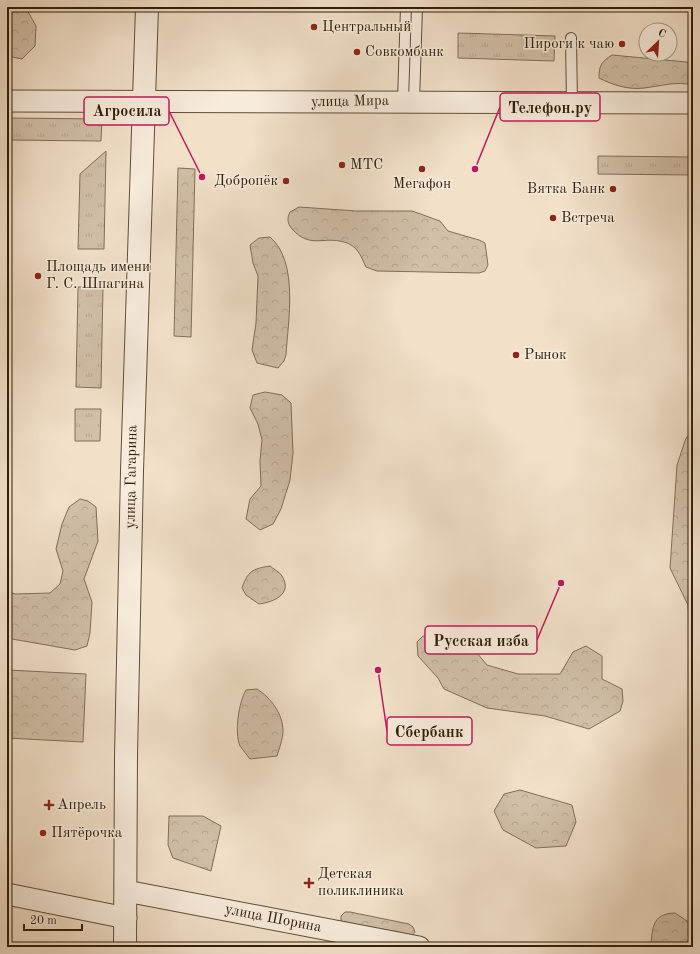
<svg xmlns="http://www.w3.org/2000/svg" width="700" height="954" font-family="'Old Standard TT',serif">
  <defs>
    <pattern id="grass-tufts" width="24" height="20" patternUnits="userSpaceOnUse"><rect width="24" height="20" fill="#d1bfa8"/><path d="M3 7l-1-3M5 7V3M7 7l1-3M15 17l-1-3M17 17v-4M19 17l1-3" fill="none" stroke="#b4a48f"/></pattern>
    <pattern id="forest-crowns" width="20" height="18" patternUnits="userSpaceOnUse"><rect width="20" height="18" fill="#d1bfa8"/><path d="M2 6a3 3 0 1 1 6 0M12 15a3 3 0 1 1 6 0" fill="none" stroke="#b4a48f"/></pattern>
  </defs>
  <rect width="100%" height="100%" fill="#f2e0c9"/>
  <filter id="stains"><feTurbulence type="fractalNoise" baseFrequency=".005" numOctaves="4"/><feColorMatrix values="0 0 0 0 .2 0 0 0 0 .09 0 0 0 0 .02 0 0 0 .5 -.17"/></filter>
  <radialGradient id="worn" r=".72"><stop offset=".6" stop-color="#630" stop-opacity="0"/><stop offset="1" stop-color="#630" stop-opacity=".3"/></radialGradient>
  <g fill="url(#grass-tufts)" stroke="#806e58">
    <path d="M458,33L555,36L554,61L458,58Z"/>
    <path d="M7,118L102,119L101,141L7,140Z"/>
    <path d="M106,151L104,249H78L80,174Z"/>
    <path d="M598,156L693,157V175L598,174Z"/>
    <path d="M78,287H103L101,388L76,387Z"/>
    <path d="M75,409H101L100,441H75Z"/>
  </g>
  <g fill="url(#forest-crowns)" stroke="#806e58">
    <path d="M7,7L26,8L36,26L35,46L22,59L7,56Z"/>
    <path d="M612,55L686,62L693,64V85C676,81 661,86 644,88C628,90 613,85 599,78C599,66 601,62 612,55Z"/>
    <path d="M178,168L195,169L191,337L174,336Z"/>
    <path d="M299,207L356,211H412L440,221L448,231L479,240L485,243L488,265L485,271L479,273L377,271L366,267C361,256 357,245 344,242C323,236 310,249 292,229C287,223 287,218 290,212Z"/>
    <path d="M270,237C299,262 288,321 286,355L284,361L278,368L257,363L252,350L256,323L258,276L253,263L250,245L259,238Z"/>
    <path d="M265,392L282,395L291,403L293,453L290,480L281,509L273,524L260,530L246,519L250,499L261,486L260,461L262,440L258,424L250,408L253,395Z"/>
    <path d="M693,432V637L690,636L688,605L670,568L677,465L686,438Z"/>
    <path d="M80,499L88,501L96,507L98,541L84,579L92,602L90,633L87,646L75,650L12,639L7,630V591L15,594L50,593L60,584L63,571L56,549L62,524L69,507Z"/>
    <path d="M270,566C273,569 280,572 282,576C293,594 274,602 259,604L246,595L242,588C248,571 252,569 270,566Z"/>
    <path d="M423,636L438,638L457,648L477,653L487,665L518,674H560L573,652L586,646L602,656V679L622,689L623,701L620,711L589,729L545,716L487,708L444,689L438,678L418,656L417,642Z"/>
    <path d="M7,670L86,674L83,742L7,738Z"/>
    <path d="M257,689C271,698 283,714 283,731C283,739 279,749 277,756L250,759C247,755 243,750 240,746C234,732 239,702 246,690Z"/>
    <path d="M520,790L572,805L576,822L566,846L536,848L503,830L494,811L504,794Z"/>
    <path d="M169,816H203L221,826L211,871L173,858L168,845Z"/>
    <path d="M345,912H350L409,924L413,927L415,932L412,936L350,926L341,921V916Z"/>
    <path d="M675,913L693,925V947H656L651,943C653,924 654,914 675,913Z"/>
  </g>
  <g fill="none" stroke-linecap="round" stroke-linejoin="round">
    <g stroke="#5f4e38" stroke-width="12">
      <g id="service">
        <path d="M571,38L572,103"/>
        <path d="M403,101L406,7"/>
        <path d="M414,101L417,7"/>
      </g>
    </g>
    <g stroke="#5f4e38" stroke-width="23">
      <g id="minor">
        <path d="M7,101C236,102 464,102 693,103"/>
        <path d="M126,891L419,947"/>
        <path d="M7,894L126,918"/>
      </g>
    </g>
    <g stroke="#5f4e38" stroke-width="24">
      <path id="tertiary" d="M125,947L126,756L132,471L147,7"/>
    </g>
    <use href="#service" stroke="#f7ebdc" stroke-width="10"/>
    <use href="#minor" stroke="#f7ebdc" stroke-width="21"/>
    <use href="#tertiary" stroke="#f7ebdc" stroke-width="22"/>
  </g>
  <g fill="#8f2418" stroke="#f7ebdc" stroke-width="1.5">
    <circle cx="314" cy="27" r="4"/>
    <circle cx="622" cy="44" r="4"/>
    <circle cx="357" cy="52" r="4"/>
    <circle cx="342" cy="165" r="4"/>
    <circle cx="422" cy="169" r="4"/>
    <circle cx="286" cy="181" r="4"/>
    <circle cx="613" cy="189" r="4"/>
    <circle cx="553" cy="218" r="4"/>
    <circle cx="38" cy="276" r="4"/>
    <circle cx="516" cy="355" r="4"/>
    <path d="M47 799h4v4h4v4h-4v4h-4v-4h-4v-4h4z"/>
    <circle cx="43" cy="833" r="4"/>
    <path d="M307 877h4v4h4v4h-4v4h-4v-4h-4v-4h4z"/>
  </g>
  <g text-anchor="middle" dominant-baseline="central" stroke-width="3" stroke-linejoin="round" paint-order="stroke">
    <g font-size="15" fill="#2e1e07" stroke="#f7ebdc" text-anchor="start">
      <text x="322" y="27">Центральный</text>
      <text x="614" y="44" text-anchor="end">Пироги к чаю</text>
      <text x="365" y="52">Совкомбанк</text>
      <text x="350" y="165">МТС</text>
      <text x="278" y="181" text-anchor="end">Добропёк</text>
      <text x="422" y="184" text-anchor="middle">Мегафон</text>
      <text x="605" y="189" text-anchor="end">Вятка Банк</text>
      <text x="561" y="218">Встреча</text>
      <text x="46" y="267">Площадь имени<tspan x="46" dy="17">Г. С. Шпагина</tspan></text>
      <text x="524" y="355">Рынок</text>
      <text x="57" y="805">Апрель</text>
      <text x="51" y="833">Пятёрочка</text>
      <text x="318" y="874">Детская<tspan x="318" dy="17">поликлиника</tspan></text>
    </g>
    <g font-size="15" fill="#2e1e07" stroke="#f7ebdc">
      <text transform="translate(350 102) rotate(-1)">улица Мира</text>
      <text transform="translate(132 477) rotate(-89)">улица Гагарина</text>
      <text transform="translate(273 919) rotate(11)">улица Шорина</text>
    </g>
  </g>
  <path fill="none" stroke="#c2185b" stroke-width="1.5" d="M475 169L500 107M202 177L169 111M561 583L537 640M378 670L387 731"/>
  <g fill="#c2185b" stroke="#f7ebdc" stroke-width="1.5">
    <circle cx="475" cy="169" r="4"/>
    <circle cx="202" cy="177" r="4"/>
    <circle cx="561" cy="583" r="4"/>
    <circle cx="378" cy="670" r="4"/>
  </g>
  <g fill="#f7ebdc" stroke="#c2185b" stroke-width="1.5">
    <rect x="500" y="93" width="100" height="28" rx="4"/>
    <rect x="84" y="97" width="85" height="28" rx="4"/>
    <rect x="425" y="626" width="112" height="28" rx="4"/>
    <rect x="387" y="717" width="85" height="28" rx="4"/>
  </g>
  <g font-size="16" text-anchor="middle" font-weight="bold" fill="#2e1e07">
    <text x="550" y="113">Телефон.ру</text>
    <text x="127" y="116">Агросила</text>
    <text x="481" y="646">Русская изба</text>
    <text x="429" y="737">Сбербанк</text>
  </g>
  <rect width="700" height="954" fill="none" stroke="#f2e0c9" stroke-width="24"/>
  <rect x="8" y="8" width="684" height="938" fill="none" stroke="#2e1e07" stroke-width="2"/>
  <rect x="12" y="12" width="676" height="930" fill="none" stroke="#2e1e07"/>
  <g transform="translate(658 42) rotate(25)"><circle r="19" fill="#f7ebdc" stroke="#a79987"/>
  <path d="M0-3L7 15L0 10L-7 15Z" fill="#8f2418"/>
  <text y="-6" font-size="11" font-weight="bold" text-anchor="middle" fill="#2e1e07">С</text>
  </g>
  <path d="M24 924v6h58v-6" fill="none" stroke="#2e1e07" stroke-width="2"/>
  <text x="30" y="924" font-size="12" fill="#2e1e07" stroke="#f7ebdc" stroke-width="3" paint-order="stroke">20 m</text>
  <rect width="100%" height="100%" filter="url(#stains)"/>
  <rect width="100%" height="100%" fill="url(#worn)"/>
</svg>
